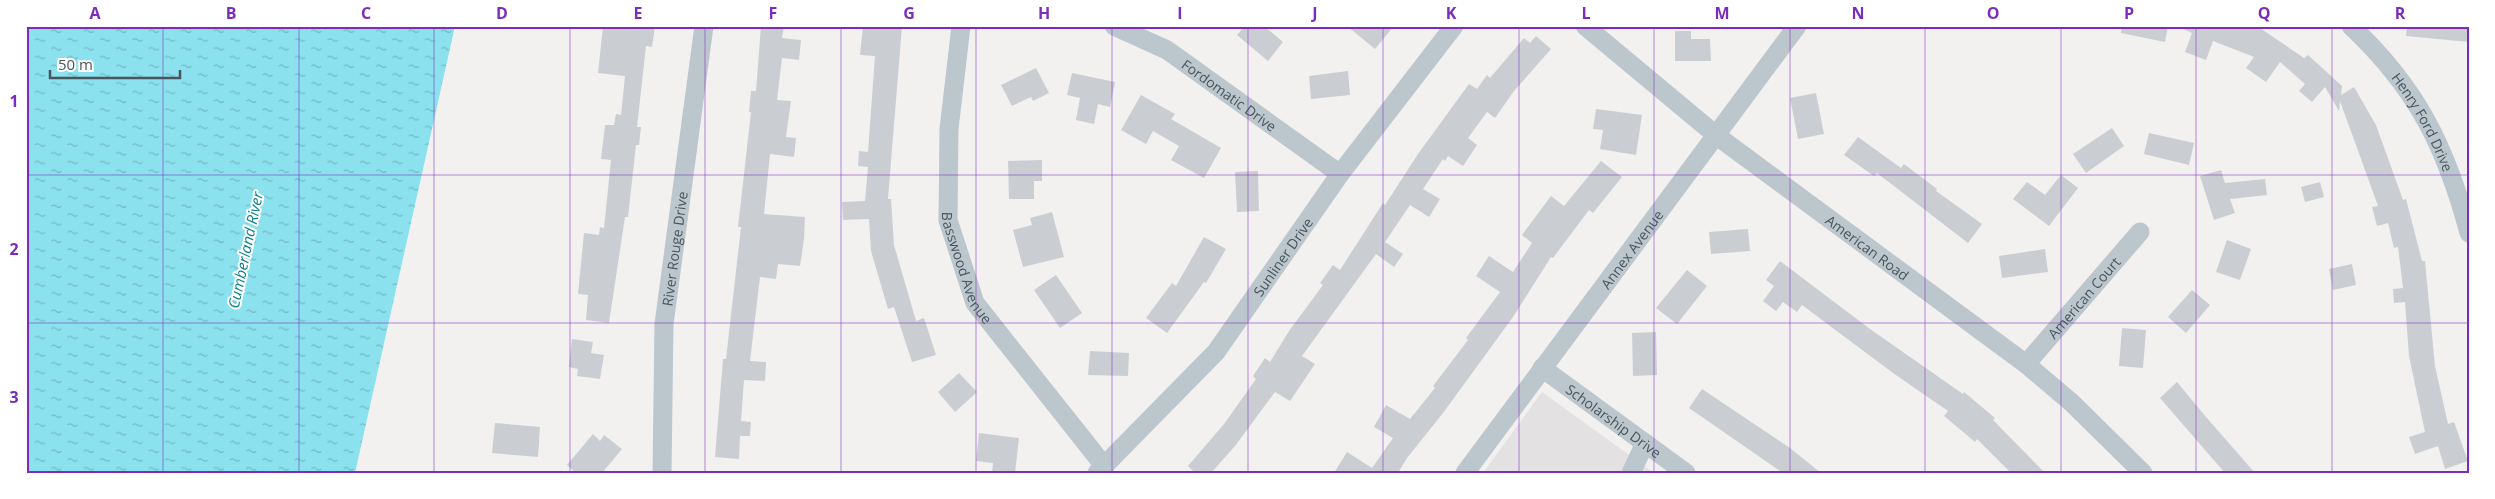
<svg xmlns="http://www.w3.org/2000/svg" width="2495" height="499" font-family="'Open Sans',sans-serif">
  <defs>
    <pattern id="water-ripples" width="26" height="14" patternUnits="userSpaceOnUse" patternTransform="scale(1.25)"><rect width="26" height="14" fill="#8be1ee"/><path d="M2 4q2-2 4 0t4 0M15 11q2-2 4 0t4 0" fill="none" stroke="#74b9c4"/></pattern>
  </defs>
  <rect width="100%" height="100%" fill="#f3f0f0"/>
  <path fill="#e4e1e3" d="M1542,392L1654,473H1483Z"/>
  <path fill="url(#water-ripples)" d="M26,26H455L355,473H26Z"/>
  <g fill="#caced3">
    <path d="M603,26H655L652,47L646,46L637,127H641L639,145H636L628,217H625L609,323L586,320L588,295L578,294L584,233L599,235L600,227L604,228L611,160L601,159L605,125H614L616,114L621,115L625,76L598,73Z"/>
    <path d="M761,26H784L782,38L801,40L799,60L782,58L777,100L791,101L786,137L796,138L794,157L770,154L764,214L805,217L804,239L800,266L778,264L776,279L760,277L750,361L766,362L765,381L744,380L741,421L751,422L750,436H740L739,459L715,457L723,359H726L741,227H738L751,112H749L751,91H756Z"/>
    <path d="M863,26H902L888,199H891L894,245L916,321L924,318L936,355L912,362L894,307L888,309L871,251L869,219L843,220L842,202L865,201L868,167L858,166L859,151L868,152L875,56L860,55Z"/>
    <path d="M1245,26H1264L1283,42L1268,61L1237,35Z"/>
    <path d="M1347,26H1394L1375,49Z"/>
    <path d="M2122,26H2168L2165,42L2121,33Z"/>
    <path d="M2177,26H2257L2304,58L2308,55L2342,86L2341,95L2354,87L2376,125L2403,200L2406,199L2422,261H2425L2435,366L2448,424L2454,422L2468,461L2445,469L2438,446L2415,454L2409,437L2425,432L2409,356L2405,302L2394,303L2393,289L2403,288L2398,247L2394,248L2388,223L2377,226L2372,207L2378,206L2340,101L2339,111L2325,87L2312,102L2299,91L2305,84L2280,62L2266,82L2246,68L2254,57L2213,41L2206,60L2185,52L2192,33Z"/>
    <path d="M2407,26H2469V42L2406,36Z"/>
    <path d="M1675,31H1691V39H1710L1711,61H1675Z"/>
    <path d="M1536,36L1551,49L1514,91L1495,118L1487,112L1468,138L1477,145L1463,166L1448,156L1445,161L1443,159L1423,189L1440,199L1429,217L1410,205L1385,242L1403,254L1394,267L1376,254L1302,356L1315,364L1290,401L1275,392L1235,446L1211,473H1195L1188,466L1224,424L1256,379L1253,376L1265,358L1270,362L1289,331L1323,285L1320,283L1333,265L1340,270L1383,203L1385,205L1418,154L1469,84L1477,89L1487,75L1490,78L1524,38L1530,43Z"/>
    <path d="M1036,68L1049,93L1033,101L1031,97L1012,106L1001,85Z"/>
    <path d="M1348,71L1350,95L1311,99L1309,76Z"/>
    <path d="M1072,73L1115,82L1110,107L1098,104L1094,124L1076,120L1080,98L1067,95Z"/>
    <path d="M1816,93L1824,134L1798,139L1790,98Z"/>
    <path d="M1141,95L1175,114L1171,119L1221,148L1204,178L1171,160L1179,146L1153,131L1146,144L1121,130Z"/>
    <path d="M1596,109L1642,115L1636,155L1600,149L1603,130L1593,129Z"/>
    <path d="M2112,128L2124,146L2086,173L2073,154Z"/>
    <path d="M2149,133L2194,143L2189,165L2144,154Z"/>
    <path d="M1858,137L1901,168L1904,164L1937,189L1936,191L1982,224L1968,243L1877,173L1874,176L1844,155Z"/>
    <path d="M1042,160V181H1034V199H1009L1008,161Z"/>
    <path d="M1601,161L1622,177L1593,213L1589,210L1553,258L1551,257L1513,317L1443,413L1407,458L1398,473H1334L1347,452L1372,468L1393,438L1374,427L1386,405L1410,419L1435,388L1433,386L1468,340L1466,338L1500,292L1476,276L1489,256L1513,272L1532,243L1522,235L1551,196L1564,206Z"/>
    <path d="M2221,170L2225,183L2265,179L2267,195L2230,199L2235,213L2214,220L2200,176Z"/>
    <path d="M1258,171L1259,211L1237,212L1235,172Z"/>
    <path d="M2061,175L2078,188L2049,226L2013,199L2027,182L2045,195Z"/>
    <path d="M2320,182L2324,197L2305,202L2301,187Z"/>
    <path d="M1052,212L1064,257L1023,267L1013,230L1032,225L1030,218Z"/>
    <path d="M1748,229L1750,251L1711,254L1709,232Z"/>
    <path d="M1204,237L1226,249L1206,283L1204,282L1167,333L1146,318L1172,283L1176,286Z"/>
    <path d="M2227,240L2251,249L2240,280L2216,272Z"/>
    <path d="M2045,249L2048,272L2002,278L1999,256Z"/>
    <path d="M1780,261L1870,329L1963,394L1964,392L1995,418L1993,420L2045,473H2011L1977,439L1975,442L1944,416L1948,411L1893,373L1802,305L1797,312L1783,302L1776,311L1763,301L1774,286L1766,280Z"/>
    <path d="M2352,264L2356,285L2333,290L2329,269Z"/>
    <path d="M1687,270L1707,286L1677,324L1656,308Z"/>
    <path d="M1056,275L1082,313L1060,328L1034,290Z"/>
    <path d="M2192,290L2210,305L2186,333L2168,317Z"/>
    <path d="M2122,328L2146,330L2143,368L2119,366Z"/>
    <path d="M1656,332L1657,375L1633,376L1632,333Z"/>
    <path d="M572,339L593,342L591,353L604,355L600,379L577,376L578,369L569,367Z"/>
    <path d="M1090,351L1129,353L1128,376L1088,375Z"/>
    <path d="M959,373L977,392L955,412L938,392Z"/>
    <path d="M2177,382L2206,417L2255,473H2225L2160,398Z"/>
    <path d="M1702,389L1790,448L1821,473H1783L1689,408Z"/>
    <path d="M495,423L540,427L538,457L492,453Z"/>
    <path d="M979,433L1019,438L1015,473H992L993,463L976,461Z"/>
    <path d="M593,434L600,441L604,435L622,449L602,473H576L567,465Z"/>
  </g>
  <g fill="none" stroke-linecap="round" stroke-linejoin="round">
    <g stroke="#bcc6cd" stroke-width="19">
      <path id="s1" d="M961,26L949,129L948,220L975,303L1105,467"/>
      <path id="s2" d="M1114,26L1167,50L1340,174"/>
      <path id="s3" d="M1585,26L1717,136L2026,364L2072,403L2143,473"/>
      <path id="s4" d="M2351,26C2417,88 2446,147 2469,233"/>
      <path id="s5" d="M2026,364L2140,232"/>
      <path id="s6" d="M1542,368L1686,473"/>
      <path id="s7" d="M662,473L664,324L704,26"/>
      <path id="s8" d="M1097,473L1216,352L1340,174L1454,26"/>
      <path id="s9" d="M1465,473L1797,26"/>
      <path d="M1631,473L1645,443"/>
    </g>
  </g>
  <path fill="none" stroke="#7b2cbf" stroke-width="1" stroke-opacity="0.55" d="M163,26V473M299,26V473M434,26V473M570,26V473M705,26V473M841,26V473M976,26V473M1112,26V473M1248,26V473M1383,26V473M1519,26V473M1654,26V473M1790,26V473M1925,26V473M2061,26V473M2196,26V473M2332,26V473M26,175H2469M26,323H2469"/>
  <g text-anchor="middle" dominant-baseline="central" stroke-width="4" stroke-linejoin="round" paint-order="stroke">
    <g font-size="14" fill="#48555e" stroke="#fff">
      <text stroke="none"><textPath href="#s2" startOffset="135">Fordomatic Drive</textPath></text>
      <text stroke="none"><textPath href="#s4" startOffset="121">Henry Ford Drive</textPath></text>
      <text stroke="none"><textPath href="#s3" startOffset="359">American Road</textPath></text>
      <text stroke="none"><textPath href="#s7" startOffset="225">River Rouge Drive</textPath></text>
      <text stroke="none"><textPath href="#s9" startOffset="279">Annex Avenue</textPath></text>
      <text stroke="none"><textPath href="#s8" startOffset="286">Sunliner Drive</textPath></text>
      <text stroke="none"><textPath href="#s1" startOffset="246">Basswood Avenue</textPath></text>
      <text stroke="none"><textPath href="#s5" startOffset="88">American Court</textPath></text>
      <text stroke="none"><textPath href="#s6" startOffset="89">Scholarship Drive</textPath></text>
    </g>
    <g font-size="15" font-style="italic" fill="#0b7f90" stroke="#fff">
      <text transform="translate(245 250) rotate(-78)">Cumberland River</text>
    </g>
  </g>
  <rect width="2495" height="499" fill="none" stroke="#ffffff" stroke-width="55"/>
  <path d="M50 70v8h130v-8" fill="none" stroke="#48555e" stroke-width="2.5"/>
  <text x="58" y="70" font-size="15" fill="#48555e" stroke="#ffffff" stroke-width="4" paint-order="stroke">50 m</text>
  <rect x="28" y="28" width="2440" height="444" fill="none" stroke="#7b2cbf" stroke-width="2"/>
  <g font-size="16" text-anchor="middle" font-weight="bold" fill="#7b2cbf">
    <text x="95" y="19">A</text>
    <text x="231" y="19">B</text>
    <text x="366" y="19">C</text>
    <text x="502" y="19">D</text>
    <text x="638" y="19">E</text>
    <text x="773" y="19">F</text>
    <text x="909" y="19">G</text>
    <text x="1044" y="19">H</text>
    <text x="1180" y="19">I</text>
    <text x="1315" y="19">J</text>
    <text x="1451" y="19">K</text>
    <text x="1586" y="19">L</text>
    <text x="1722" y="19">M</text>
    <text x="1858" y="19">N</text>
    <text x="1993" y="19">O</text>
    <text x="2129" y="19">P</text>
    <text x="2264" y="19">Q</text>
    <text x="2400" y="19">R</text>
    <text x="14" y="107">1</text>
    <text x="14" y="255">2</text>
    <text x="14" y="403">3</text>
  </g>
</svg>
